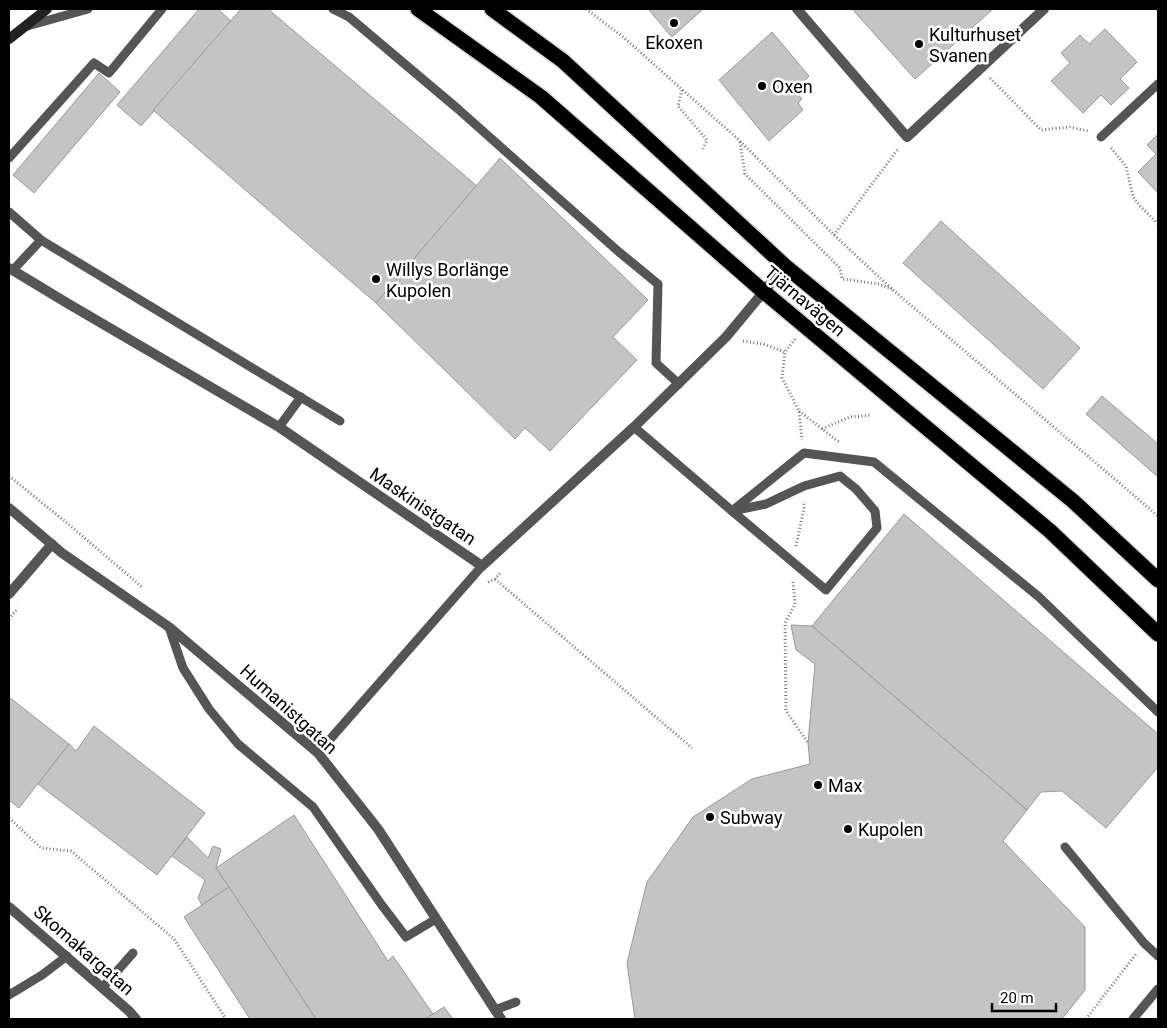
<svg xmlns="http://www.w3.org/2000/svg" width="1167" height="1028" font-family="Roboto,sans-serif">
  <rect width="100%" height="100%" fill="#fff"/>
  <g fill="#c4c4c4" stroke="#999">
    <path d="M199,9H218L231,21L141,126L117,105Z"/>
    <path d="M241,9H268L477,186L376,303L153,110Z"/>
    <path d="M648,9H703L672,37Z"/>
    <path d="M852,9H993L915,79Z"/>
    <path d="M1105,29L1137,62L1120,79L1129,88L1111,105L1101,95L1083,113L1051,81L1070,63L1061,53L1080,35L1089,44Z"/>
    <path d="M772,32L809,76L795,91L802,99L798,103L803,110L769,141L719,80Z"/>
    <path d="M99,73L120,92L34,193L13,175Z"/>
    <path d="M1158,134V193L1138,172L1156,154L1147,145Z"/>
    <path d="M500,158L648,300L613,337L637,360L550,451L525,428L515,439L376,303Z"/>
    <path d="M941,221L1080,348L1043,389L903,263Z"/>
    <path d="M1102,396L1158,444V477L1086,414Z"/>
    <path d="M904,514L1158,734V767L1106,828L1062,791L1041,792L1027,810L812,626Z"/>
    <path d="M791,625L812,626L1027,810L1003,841L1085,927V990L1062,1019H635L627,963L647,882L693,817L752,779L810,764L808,743L815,664L796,650Z"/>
    <path d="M9,697L69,744L19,808L9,800Z"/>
    <path d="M94,726L205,813L157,875L38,784L69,744L76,751Z"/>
    <path d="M294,815L388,961L393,956L433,1014L425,1019H316L216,868Z"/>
    <path d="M187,837L208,858L213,846L221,849L216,868L229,887L202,905L198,898L205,880L172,856Z"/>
    <path d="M229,887L316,1019H250L184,917Z"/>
    <path d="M444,1007L453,1019H425L433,1014Z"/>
  </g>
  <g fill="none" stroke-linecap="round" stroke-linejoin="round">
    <g stroke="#dbdbdb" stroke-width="18">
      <g id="highway">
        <path d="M418,9L541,97L764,292L1050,531L1158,634"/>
        <path d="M492,9L563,61L785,266L1073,501L1158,580"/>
      </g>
    </g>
    <g stroke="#777" stroke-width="3" stroke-dasharray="1 2.5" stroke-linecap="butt">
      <path d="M586,9L622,36L740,141L834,235L893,290L1158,516"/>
      <path d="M990,78L1041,130L1070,127L1088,131"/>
      <path d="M682,90L678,106L707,140L702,151"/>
      <path d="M740,142L745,174L840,268L842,279L879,284L892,289"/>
      <path d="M1111,148L1126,166L1133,197L1140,206L1158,224"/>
      <path d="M834,235L898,149"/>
      <path d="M795,339L785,352L782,378L799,411L802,440"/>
      <path d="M743,341L763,344L785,352"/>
      <path d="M799,411L839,442"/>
      <path d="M822,429L850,417L872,415"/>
      <path d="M9,476L67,523L142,587"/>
      <path d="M796,546L804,508V501"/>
      <path d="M495,579L692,748"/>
      <path d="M488,582L495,579L501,572"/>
      <path d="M793,582L795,604L785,623L786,711L808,743"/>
      <path d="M9,619L18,608"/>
      <path d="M9,818L41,848L71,851L174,939L226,1019"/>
      <path d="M1086,1019L1136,954"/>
    </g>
    <g stroke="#555" stroke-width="9">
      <path d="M333,9L349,17L458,109L619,252L658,284L656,363L679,384"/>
      <path d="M24,27L88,9"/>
      <path d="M1101,137L1158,84"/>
      <path d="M9,158L94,63L109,73L162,9"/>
      <path d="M9,212L41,240L340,421"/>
      <path d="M13,270L41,240"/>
      <path d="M279,427L301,397"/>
      <path d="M634,427L732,511L804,453L874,462L1039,597L1158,712"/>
      <path d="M840,476L856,489L875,511L877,528L826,590L732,511L766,504L804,486Z"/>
      <path d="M169,627L183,668L209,709L238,744L313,807L381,904L406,937L436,919"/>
      <path d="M318,753L482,566"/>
      <path d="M1065,847L1144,943L1158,956"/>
      <path d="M103,987L133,953"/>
      <path d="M9,995L42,975L67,956"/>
      <path d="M495,1010L516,1002"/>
      <path d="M1133,1019L1158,989"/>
    </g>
    <g stroke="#555" stroke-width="10">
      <path d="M797,9L907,137L1044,9"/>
      <path d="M9,268L67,303L279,427L482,566L634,427L726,337L785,266"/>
      <path d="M9,508L62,553L169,627L318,753L378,829L501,1019"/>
      <path d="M9,594L52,544"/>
      <path d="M9,907L129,1011L136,1019"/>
    </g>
    <path stroke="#222" stroke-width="10" d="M9,39L47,9"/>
    <use href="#highway" stroke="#000" stroke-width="15"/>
  </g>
  <g fill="#000" stroke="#fff" stroke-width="2">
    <circle cx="674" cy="23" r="5"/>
    <circle cx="919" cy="44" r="5"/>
    <circle cx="762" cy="86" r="5"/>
    <circle cx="376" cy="279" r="5"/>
    <circle cx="818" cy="785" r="5"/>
    <circle cx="710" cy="817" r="5"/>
    <circle cx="848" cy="829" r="5"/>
  </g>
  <g text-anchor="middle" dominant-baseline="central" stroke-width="5" stroke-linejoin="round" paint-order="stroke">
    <g font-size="18" fill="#000" stroke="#fff" text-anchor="start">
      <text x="929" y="34">Kulturhuset<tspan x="929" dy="21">Svanen</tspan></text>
      <text x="674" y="42" text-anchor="middle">Ekoxen</text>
      <text x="772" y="86">Oxen</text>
      <text x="386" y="269">Willys Borlänge<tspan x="386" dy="21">Kupolen</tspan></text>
      <text x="828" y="785">Max</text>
      <text x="720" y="817">Subway</text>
      <text x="858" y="829">Kupolen</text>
    </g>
    <g font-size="18" fill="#000" stroke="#fff">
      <text transform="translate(805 301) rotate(40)">Tjärnavägen</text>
      <text transform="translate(423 506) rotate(34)">Maskinistgatan</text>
      <text transform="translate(289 709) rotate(42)">Humanistgatan</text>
      <text transform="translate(84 950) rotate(41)">Skomakargatan</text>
    </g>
  </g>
  <rect width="1167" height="1028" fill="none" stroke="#000000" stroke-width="20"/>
  <path d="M992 1003v8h64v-8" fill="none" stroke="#000000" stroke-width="2.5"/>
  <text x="1000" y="1003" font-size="15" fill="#000000" stroke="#ffffff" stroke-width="4" paint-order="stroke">20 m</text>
</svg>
